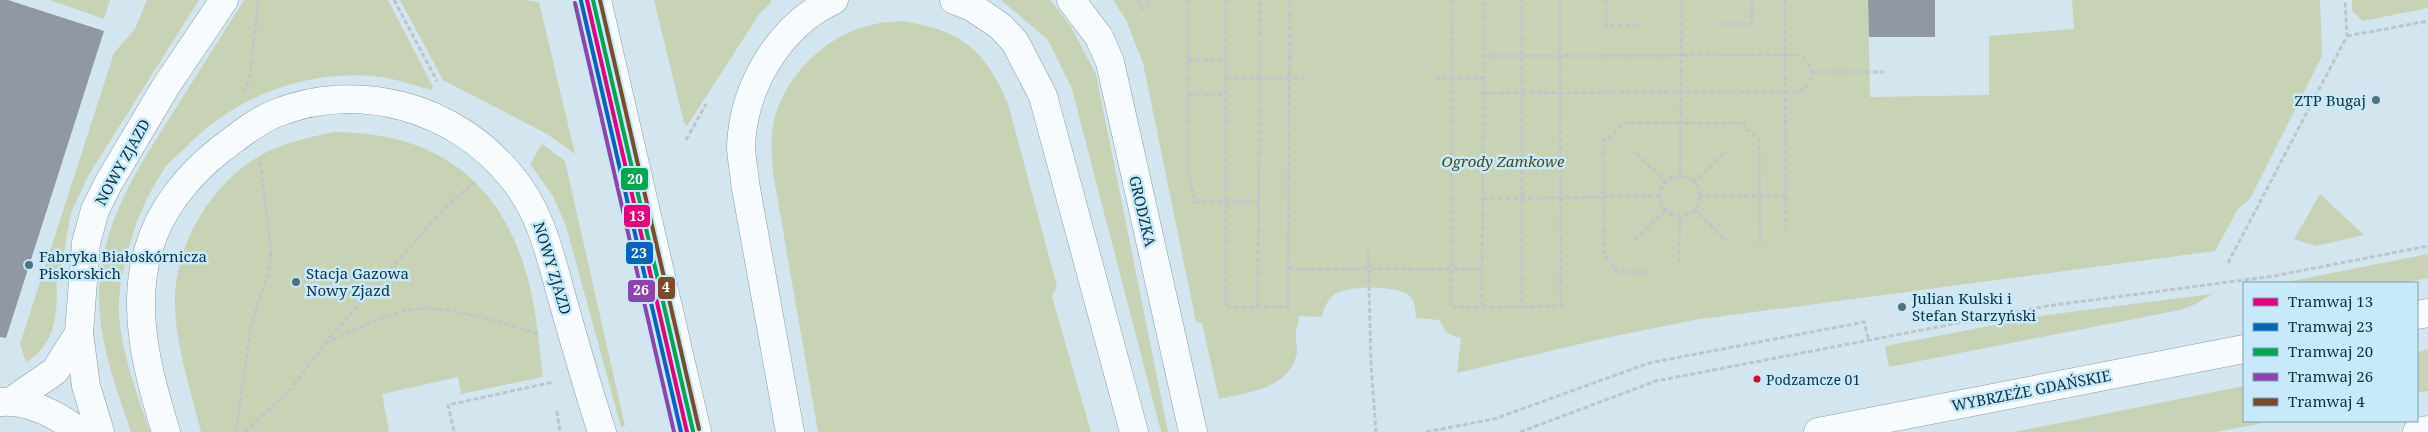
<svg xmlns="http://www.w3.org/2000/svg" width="2428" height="432" font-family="'Noto Serif',serif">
  <rect width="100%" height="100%" fill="#d3e6ef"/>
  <g fill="#c8d2b5">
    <path d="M50,0H110L104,19Z"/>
    <path d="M147,0H199L88,176L71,213L61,269L56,272C58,306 59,343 26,362L20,344L114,53L135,29Z"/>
    <path d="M244,0H388L433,87L431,90C412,85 391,77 372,76C303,70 234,98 186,147C180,154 171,160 165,168C147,194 134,225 127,255C122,274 118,295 119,315C122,355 137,394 150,432H131C116,387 98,341 99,292C102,224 134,174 169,119C194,79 219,40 244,0Z"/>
    <path d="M400,0H524L539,2L575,154L547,134L443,80Z"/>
    <path d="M654,0H771V3L760,13L687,126L684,123Z"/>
    <path d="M1001,0H1050L1070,25L1096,74L1168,432H1161L1072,89L1048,40Z"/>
    <path d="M1113,0H1868L1870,97L1989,95V36L2074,29L2072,0H2320L2322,56L2250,199L2238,209L2215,251L1694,320L1601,339L1457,373L1461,338C1449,335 1444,332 1440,320L1416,318C1415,310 1416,302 1410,296C1399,285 1348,285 1335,294C1327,300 1324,308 1322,317L1299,316C1299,322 1297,325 1296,331C1294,339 1299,349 1296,357C1285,390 1248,392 1219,399L1202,323L1196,322L1143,63L1126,20Z"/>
    <path d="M2352,0H2428V8L2363,21L2352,11Z"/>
    <path d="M901,21C960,29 986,50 1008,104L1057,286L1052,297L1091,432H818L773,173C772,160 771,148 772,135C776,84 822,36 871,25C881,22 891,22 901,21Z"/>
    <path d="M335,132C441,133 505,184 530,287C537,316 539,348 543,377L461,394L458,377L382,394L389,431L386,432H201C191,391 176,348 175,305C173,243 216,174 273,149C293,141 314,136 335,132Z"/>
    <path d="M542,144L565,161L625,426L621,427L566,226L553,196L530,164Z"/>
    <path d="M2320,194L2364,235L2316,246L2294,239Z"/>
    <path d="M2428,254V278L2404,283H2282Z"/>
    <path d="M2212,294L2194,305L2180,310L1889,367L1885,346L2047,315Z"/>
    <path d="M2428,350V391L2417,393V352Z"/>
    <path d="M2244,386V421H2274L2216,432H2014Z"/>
  </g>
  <g fill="#9097a5">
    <path d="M0,0H8L104,31L6,338L0,337Z"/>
    <path d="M1868,0H1935V37H1869Z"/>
  </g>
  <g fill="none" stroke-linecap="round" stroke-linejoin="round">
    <g stroke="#869ca6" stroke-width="29">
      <g id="tertiary">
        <path d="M597,0L697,432"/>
        <path d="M13,400L55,371L79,333"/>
        <path d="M1,402C28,399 59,416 80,432"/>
      </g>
    </g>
    <g stroke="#869ca6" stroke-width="29">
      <g id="secondary">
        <path d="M954,0L972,7L1000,26L1015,42L1043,96L1134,432"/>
        <path d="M1071,0L1099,37L1110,62L1193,432"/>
        <path d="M100,432L86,386L79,333L86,243L95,210L109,182L166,86L224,0"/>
        <path d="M166,432C148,374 130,308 149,248C160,209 189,174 221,149C237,137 255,122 274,114C357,80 453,106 510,175C542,212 551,259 564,305C576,347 588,390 602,432"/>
        <path d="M790,432L745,183C744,170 741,157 741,145C744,85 780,25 834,0"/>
      </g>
    </g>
    <g stroke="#869ca6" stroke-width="29">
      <g id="primary">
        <path d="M2417,315L2428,313"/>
        <path d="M1818,432L2244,349"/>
        <path d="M2417,432L2428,430"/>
      </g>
    </g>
    <g stroke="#bdc7cb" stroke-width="3" stroke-dasharray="5 2.5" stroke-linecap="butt">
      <path d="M394,0L437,81"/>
      <path d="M1138,0L1143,9L1148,8V0"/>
      <path d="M1188,0V170L1195,202H1259"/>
      <path d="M1226,0V307H1288L1290,0"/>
      <path d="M1452,0L1451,307H1522V0"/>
      <path d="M1606,0V26L1641,25"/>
      <path d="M1785,0L1786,229"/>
      <path d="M1719,24H1752V0"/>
      <path d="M2347,36L2428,21"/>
      <path d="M1188,60L1226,59"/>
      <path d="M1813,72H1883"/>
      <path d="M1226,78H1309"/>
      <path d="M1435,78H1484"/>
      <path d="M244,93L250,76L258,0"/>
      <path d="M1484,93L1798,92C1816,83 1816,63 1798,55L1484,56"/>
      <path d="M1188,95H1226"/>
      <path d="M686,140L706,104"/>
      <path d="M1636,153L1666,182"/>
      <circle cx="1680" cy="196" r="20"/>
      <path d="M1680,177L1682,0"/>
      <path d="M1693,183L1726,151"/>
      <path d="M1699,196H1786"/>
      <path d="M1483,199L1660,196"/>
      <path d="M1694,209L1725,240"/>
      <path d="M1635,240L1666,210"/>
      <path d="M1368,248L1371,364L1376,432"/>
      <path d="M1679,262L1680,216"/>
      <path d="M2228,263L2347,36L2345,0"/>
      <path d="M1288,269H1483"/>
      <path d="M1648,272H1618L1604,255L1603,140L1611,138L1622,123H1744L1747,130L1759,137L1760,245"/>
      <path d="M1482,306L1484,0"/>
      <path d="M1258,307L1260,0"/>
      <path d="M1522,307L1561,306L1560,0"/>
      <path d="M325,343C351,332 377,318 404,311C438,301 505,324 540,334"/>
      <path d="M557,411L560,432"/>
      <path d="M454,431L448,405L553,382"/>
      <path d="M236,432L251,325L269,271L271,250L260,159"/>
      <path d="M245,432L291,389L325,343L448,204L474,183"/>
      <path d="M1426,432L1494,419L1649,363L1864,322L1869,341"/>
      <path d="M1520,432L1656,381L2047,306L2274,276L2428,246"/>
    </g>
    <use href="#tertiary" stroke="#f8fbfd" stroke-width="28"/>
    <use href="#secondary" stroke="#f8fbfd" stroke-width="28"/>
    <use href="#primary" stroke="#f8fbfd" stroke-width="28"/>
    <g stroke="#c8e9fa" stroke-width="8">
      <path id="tram-1" d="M587,0L687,432"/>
    </g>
    <g stroke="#c8e9fa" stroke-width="8">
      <path id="tram-2" d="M581,1L681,432"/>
    </g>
    <g stroke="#c8e9fa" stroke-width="8">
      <path id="tram-3" d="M593,0L693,431"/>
    </g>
    <g stroke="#c8e9fa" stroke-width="8">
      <path id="tram-4" d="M575,3L674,432"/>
    </g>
    <g stroke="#c8e9fa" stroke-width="8">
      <path id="tram-5" d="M600,0L699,429"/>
    </g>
    <use href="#tram-1" stroke="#e5007d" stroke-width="4"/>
    <use href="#tram-2" stroke="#0065bd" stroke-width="4"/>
    <use href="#tram-3" stroke="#00a651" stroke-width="4"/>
    <use href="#tram-4" stroke="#8e44ad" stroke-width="4"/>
    <use href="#tram-5" stroke="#7a4b2a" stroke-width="4"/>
  </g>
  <g fill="#52727f" stroke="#c8e9fa" stroke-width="2">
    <circle cx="2376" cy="100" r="5"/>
    <circle cx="29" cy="265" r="5"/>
    <circle cx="296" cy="282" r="5"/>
    <circle cx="1902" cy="307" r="5"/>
  </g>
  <circle fill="#e4002b" stroke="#c8e9fa" stroke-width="2" cx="1757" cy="379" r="4.5"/>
  <g text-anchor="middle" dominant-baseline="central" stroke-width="5" stroke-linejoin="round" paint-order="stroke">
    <g font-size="14" fill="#0c3343" stroke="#c8e9fa" text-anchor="start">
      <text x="1766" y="379">Podzamcze 01</text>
    </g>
    <g font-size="15" fill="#0c3343" stroke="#c8e9fa" text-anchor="start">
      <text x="2366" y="100" text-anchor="end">ZTP Bugaj</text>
      <text x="39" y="256">Fabryka Białoskórnicza<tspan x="39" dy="17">Piskorskich</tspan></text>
      <text x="306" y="273">Stacja Gazowa<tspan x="306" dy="17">Nowy Zjazd</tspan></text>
      <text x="1912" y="298">Julian Kulski i<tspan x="1912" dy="17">Stefan Starzyński</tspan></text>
    </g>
    <g font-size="15" font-style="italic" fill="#474816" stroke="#c8e9fa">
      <text x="1503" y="161">Ogrody Zamkowe</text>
    </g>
    <g font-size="15" fill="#0c3343" stroke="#c8e9fa">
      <text transform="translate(122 162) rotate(-61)">NOWY ZJAZD</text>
      <text transform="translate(1143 211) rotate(77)">GRODZKA</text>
      <text transform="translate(553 268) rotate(73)">NOWY ZJAZD</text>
      <text transform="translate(2031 390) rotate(-11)">WYBRZEŻE GDAŃSKIE</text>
    </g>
  </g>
  <g stroke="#c8e9fa" stroke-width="2">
    <rect x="620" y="167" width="29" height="24" rx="5" fill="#00a651"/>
    <rect x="623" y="204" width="28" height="24" rx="5" fill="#e5007d"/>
    <rect x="625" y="241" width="29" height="24" rx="5" fill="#0065bd"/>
    <rect x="657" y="276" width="19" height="24" rx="5" fill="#7a4b2a"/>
    <rect x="627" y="279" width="29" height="24" rx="5" fill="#8e44ad"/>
  </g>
  <g font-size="14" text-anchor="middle" font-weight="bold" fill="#fff">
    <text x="635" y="184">20</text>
    <text x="637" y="221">13</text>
    <text x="639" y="258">23</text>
    <text x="666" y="292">4</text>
    <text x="641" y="295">26</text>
  </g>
  <rect x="2243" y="282" width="175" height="140" fill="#c8e9fa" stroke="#7da0b1"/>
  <rect x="2253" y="298" width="25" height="8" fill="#e5007d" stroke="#7da0b1"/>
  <text x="2288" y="307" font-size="15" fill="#0c3343">Tramwaj 13</text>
  <rect x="2253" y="323" width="25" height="8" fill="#0065bd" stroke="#7da0b1"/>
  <text x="2288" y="332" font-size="15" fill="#0c3343">Tramwaj 23</text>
  <rect x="2253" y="348" width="25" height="8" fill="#00a651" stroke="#7da0b1"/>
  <text x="2288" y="357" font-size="15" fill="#0c3343">Tramwaj 20</text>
  <rect x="2253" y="373" width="25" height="8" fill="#8e44ad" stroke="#7da0b1"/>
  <text x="2288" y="382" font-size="15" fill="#0c3343">Tramwaj 26</text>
  <rect x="2253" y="398" width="25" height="8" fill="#7a4b2a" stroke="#7da0b1"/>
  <text x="2288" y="407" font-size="15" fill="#0c3343">Tramwaj 4</text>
</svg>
